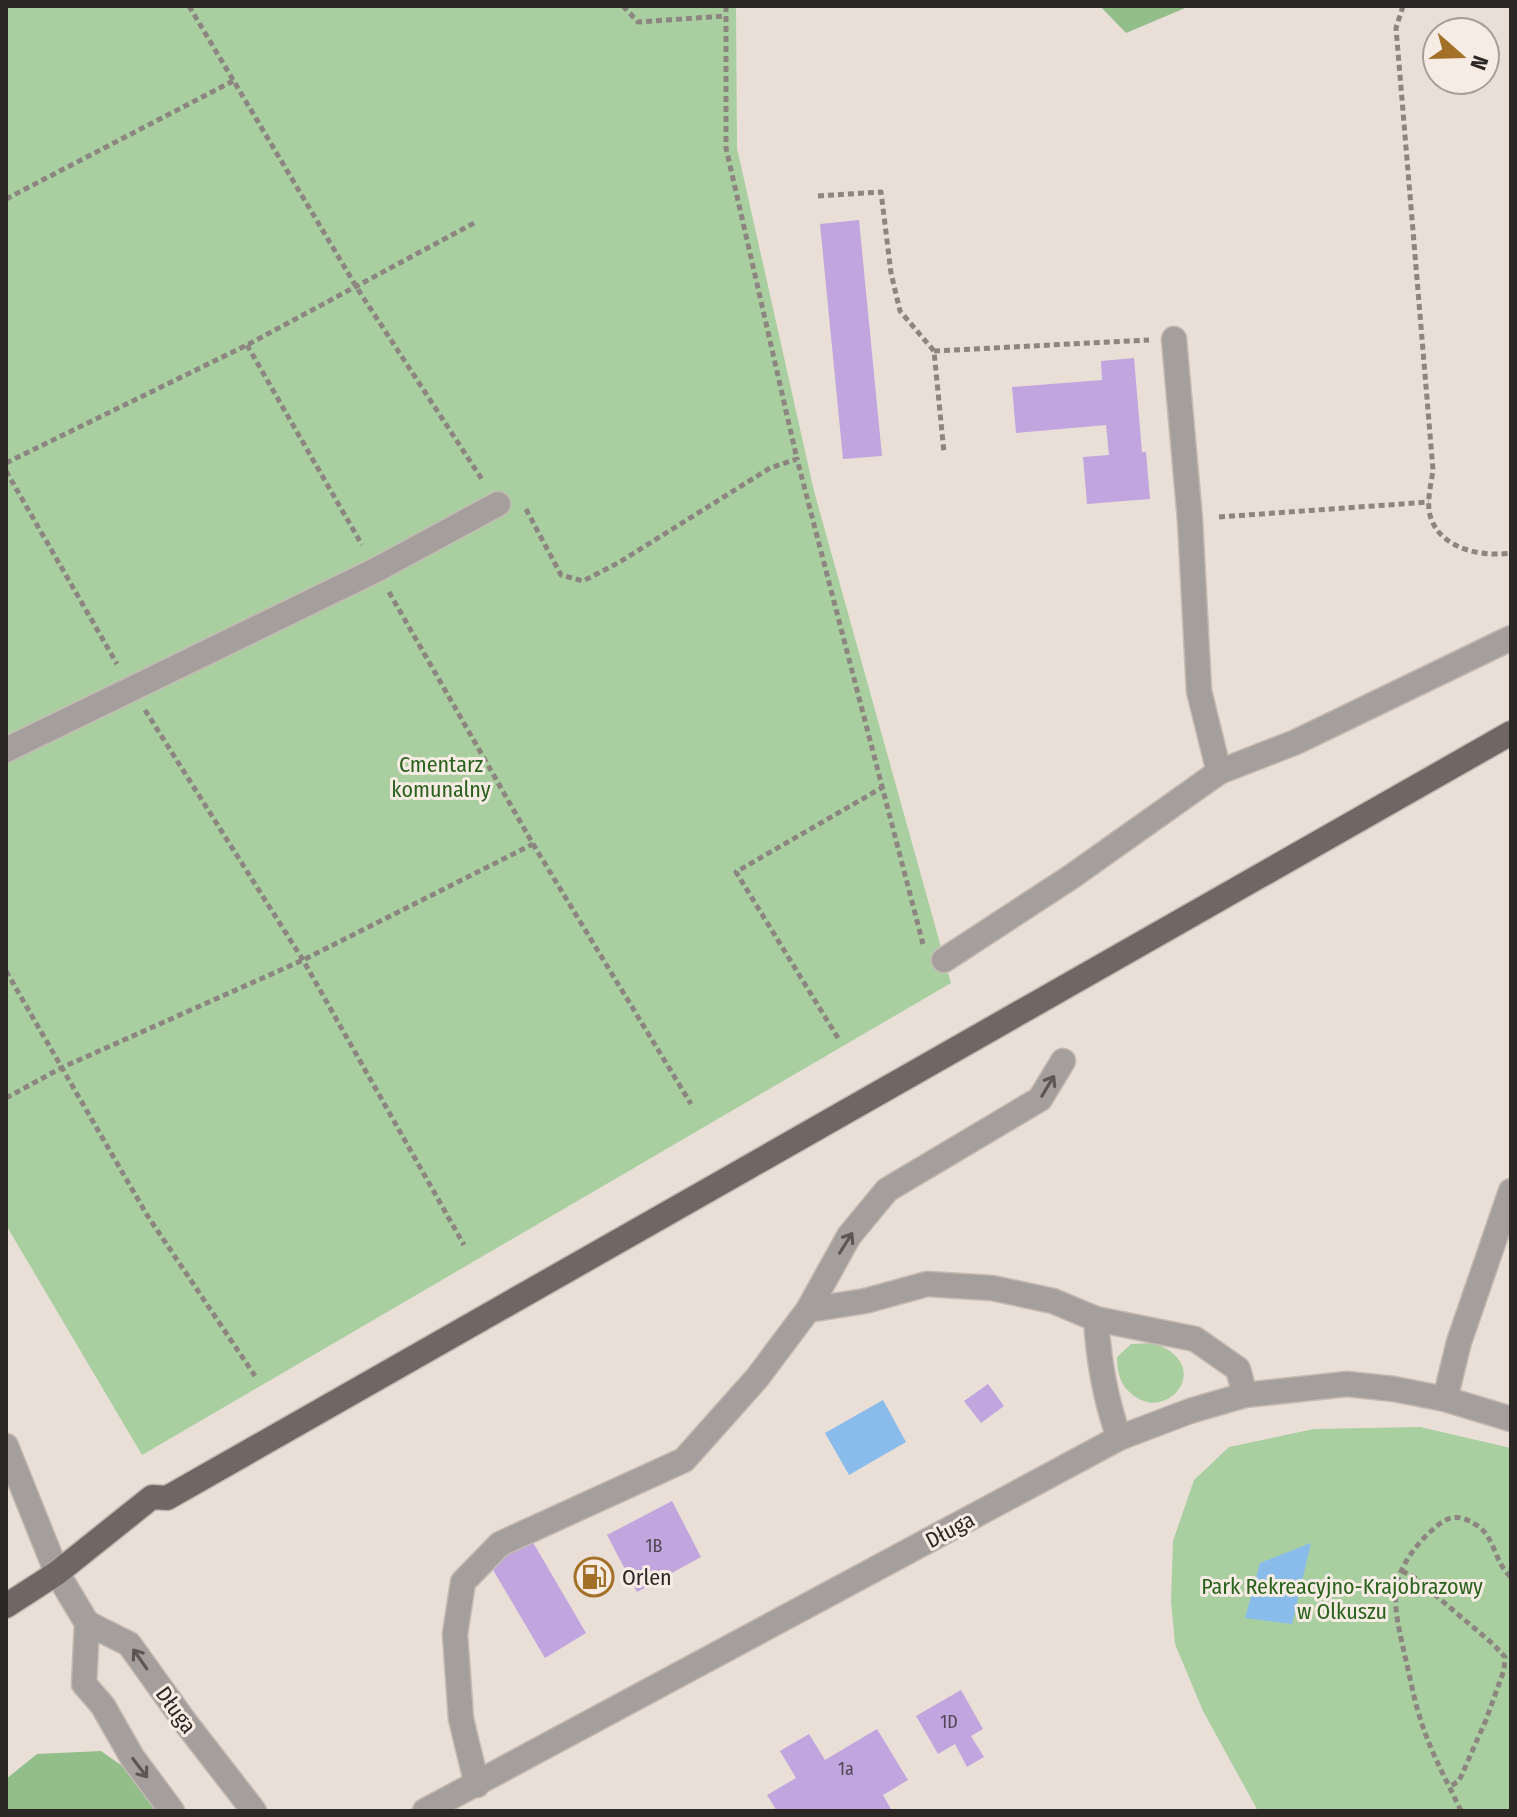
<svg xmlns="http://www.w3.org/2000/svg" width="1517" height="1817" font-family="'Fira Sans Condensed',sans-serif">
  <rect width="100%" height="100%" fill="#eadfd7"/>
  <g fill="#a9cfa1">
    <path d="M6,6H736L737,148L814,491L951,983L142,1455L6,1225Z"/>
    <path d="M1154,1343C1215,1365 1169,1422 1134,1396C1120,1386 1117,1373 1117,1357L1131,1344Z"/>
    <path d="M1420,1427L1511,1448V1811H1258L1203,1711L1175,1644L1171,1601L1173,1541L1194,1480L1229,1447L1314,1429Z"/>
  </g>
  <g fill="#92be8a">
    <path d="M1100,6H1190L1126,33Z"/>
    <path d="M101,1751L159,1792L172,1811H6V1779L37,1754Z"/>
  </g>
  <g fill="#89bceb">
    <path d="M883,1400L906,1442L849,1475L825,1433Z"/>
    <path d="M1311,1543L1292,1624L1245,1618L1260,1563Z"/>
  </g>
  <g fill="#c0a5df">
    <path d="M859,220L882,456L843,459L820,224Z"/>
    <path d="M1134,358L1142,452H1146L1150,499L1087,504L1083,457L1109,455L1106,425L1016,433L1012,387L1102,380L1101,361Z"/>
    <path d="M988,1384L1004,1406L981,1423L964,1401Z"/>
    <path d="M672,1501L701,1557L637,1592L607,1535Z"/>
    <path d="M531,1539L586,1633L545,1658L489,1563Z"/>
    <path d="M961,1690L983,1729L971,1736L984,1757L967,1767L955,1744L938,1754L916,1716Z"/>
    <path d="M877,1729L908,1780L883,1795L892,1811H777L767,1795L796,1778L780,1751L809,1734L825,1760Z"/>
  </g>
  <g fill="none" stroke-linecap="round" stroke-linejoin="round">
    <g stroke="#c4bab3" stroke-width="27">
      <g id="minor">
        <path d="M1174,339L1190,520L1199,691L1219,772"/>
        <path d="M6,750L376,570L498,504"/>
        <path d="M944,960L1071,877L1219,772L1296,742L1511,638"/>
        <path d="M808,1310L849,1236L887,1190L1040,1099L1063,1061"/>
        <path d="M1096,1319C1099,1363 1105,1397 1119,1438"/>
        <path d="M1445,1399L1459,1342L1511,1191"/>
        <path d="M6,1446L57,1573L87,1623L84,1684L103,1706L132,1757L172,1811"/>
        <path d="M87,1623L129,1644L185,1722L254,1811"/>
        <path d="M477,1785L461,1719L455,1634L463,1582L500,1544L684,1460L757,1378L808,1310L865,1301L927,1284L992,1288L1053,1301L1096,1319L1195,1339L1238,1369L1245,1395"/>
        <path d="M425,1811L1119,1438L1190,1411L1245,1395L1347,1384L1394,1389L1445,1399L1511,1419"/>
      </g>
    </g>
    <g stroke="#c4bab3" stroke-width="27">
      <path id="major" d="M6,1606L57,1573L152,1497L167,1498L1511,733"/>
    </g>
    <g stroke="#8d8580" stroke-width="5" stroke-dasharray="6 4" stroke-linecap="butt">
      <path d="M189,6L357,288L483,481"/>
      <path d="M623,6L638,22L725,16"/>
      <path d="M726,6V148L797,459"/>
      <path d="M1403,6L1396,28L1433,470C1431,486 1425,506 1432,521C1444,550 1484,557 1511,553"/>
      <path d="M818,196L881,192L891,273L900,311L934,351L944,453"/>
      <path d="M6,199L233,81"/>
      <path d="M247,345L362,545"/>
      <path d="M934,351L1149,340"/>
      <path d="M6,463L247,345L476,222"/>
      <path d="M6,471L117,664"/>
      <path d="M526,509L561,575L583,581L618,563L770,468L797,459L923,944"/>
      <path d="M1219,517L1429,502"/>
      <path d="M389,592L533,844L691,1104"/>
      <path d="M145,710L303,960L464,1245"/>
      <path d="M6,971L147,1215L255,1376"/>
      <path d="M838,1038L736,872L883,787"/>
      <path d="M6,1098L61,1068L303,960L533,844"/>
      <path d="M1402,1571L1414,1577L1493,1644L1505,1657L1504,1670L1486,1720L1459,1781L1449,1787"/>
      <path d="M1461,1811C1447,1781 1431,1753 1421,1721C1414,1700 1410,1677 1405,1656C1400,1634 1394,1611 1396,1589C1399,1567 1415,1546 1430,1532C1447,1516 1457,1512 1478,1526C1495,1538 1495,1564 1511,1577"/>
    </g>
    <use href="#minor" stroke="#a49e9c" stroke-width="24"/>
    <use href="#major" stroke="#706663" stroke-width="24"/>
  </g>
  <defs><path id="oneway-shaft" d="M-6 0H5M1.5-3L5.5 0L1.5 3" fill="none" stroke-width="1.6" stroke-linecap="round" stroke-linejoin="round" transform="scale(2)"/></defs>
  <g stroke="#5c5755">
    <use href="#oneway-shaft" transform="translate(1048 1086) rotate(-59)"/>
    <use href="#oneway-shaft" transform="translate(846 1243) rotate(-58)"/>
    <use href="#oneway-shaft" transform="translate(140 1659) rotate(-125)"/>
    <use href="#oneway-shaft" transform="translate(140 1768) rotate(53)"/>
  </g>
  <defs>
    <g id="fuel-ring" transform="scale(2)"><circle r="9.5" fill="#f7ece4" stroke="#a27026" stroke-width="1.5"/><path d="M-5.5-6h7V0h2V4h1.3V-2.5L3-4.5l.8-.8L6-3V5H2.5V1h-1V6h-7ZM-4.2-4.7v3.2H.2V-4.7Z" fill="#a27026"/></g>
  </defs>
  <g fill-rule="evenodd">
    <use href="#fuel-ring" x="594" y="1577"/>
  </g>
  <g text-anchor="middle" dominant-baseline="central" stroke-width="6" stroke-linejoin="round" paint-order="stroke">
    <g font-size="18" fill="#514754">
      <text x="654" y="1546">1B</text>
      <text x="949" y="1722">1D</text>
      <text x="846" y="1769">1a</text>
    </g>
    <g font-size="22" fill="#29621d" stroke="#f7ece4">
      <text x="441" y="764">Cmentarz<tspan x="441" dy="25">komunalny</tspan></text>
      <text x="1342" y="1586">Park Rekreacyjno-Krajobrazowy<tspan x="1342" dy="25">w Olkuszu</tspan></text>
    </g>
    <g font-size="22" fill="#2c2825" stroke="#f7ece4">
      <text transform="translate(950 1530) rotate(-28)">Długa</text>
      <text transform="translate(176 1710) rotate(54)">Długa</text>
    </g>
    <g font-size="22" fill="#2c2825" stroke="#f7ece4" text-anchor="start">
      <text x="622" y="1577">Orlen</text>
    </g>
  </g>
  <rect width="1517" height="1817" fill="none" stroke="#2c2825" stroke-width="16"/>
  <g transform="translate(1461 56) rotate(110)"><circle r="38" fill="#f7ece4" stroke="#a69e98" stroke-width="2"/>
  <path d="M0-6L14 30L0 20L-14 30Z" fill="#a27026"/>
  <text y="-12" font-size="22" font-weight="bold" text-anchor="middle" fill="#2c2825">N</text>
  </g>
</svg>
